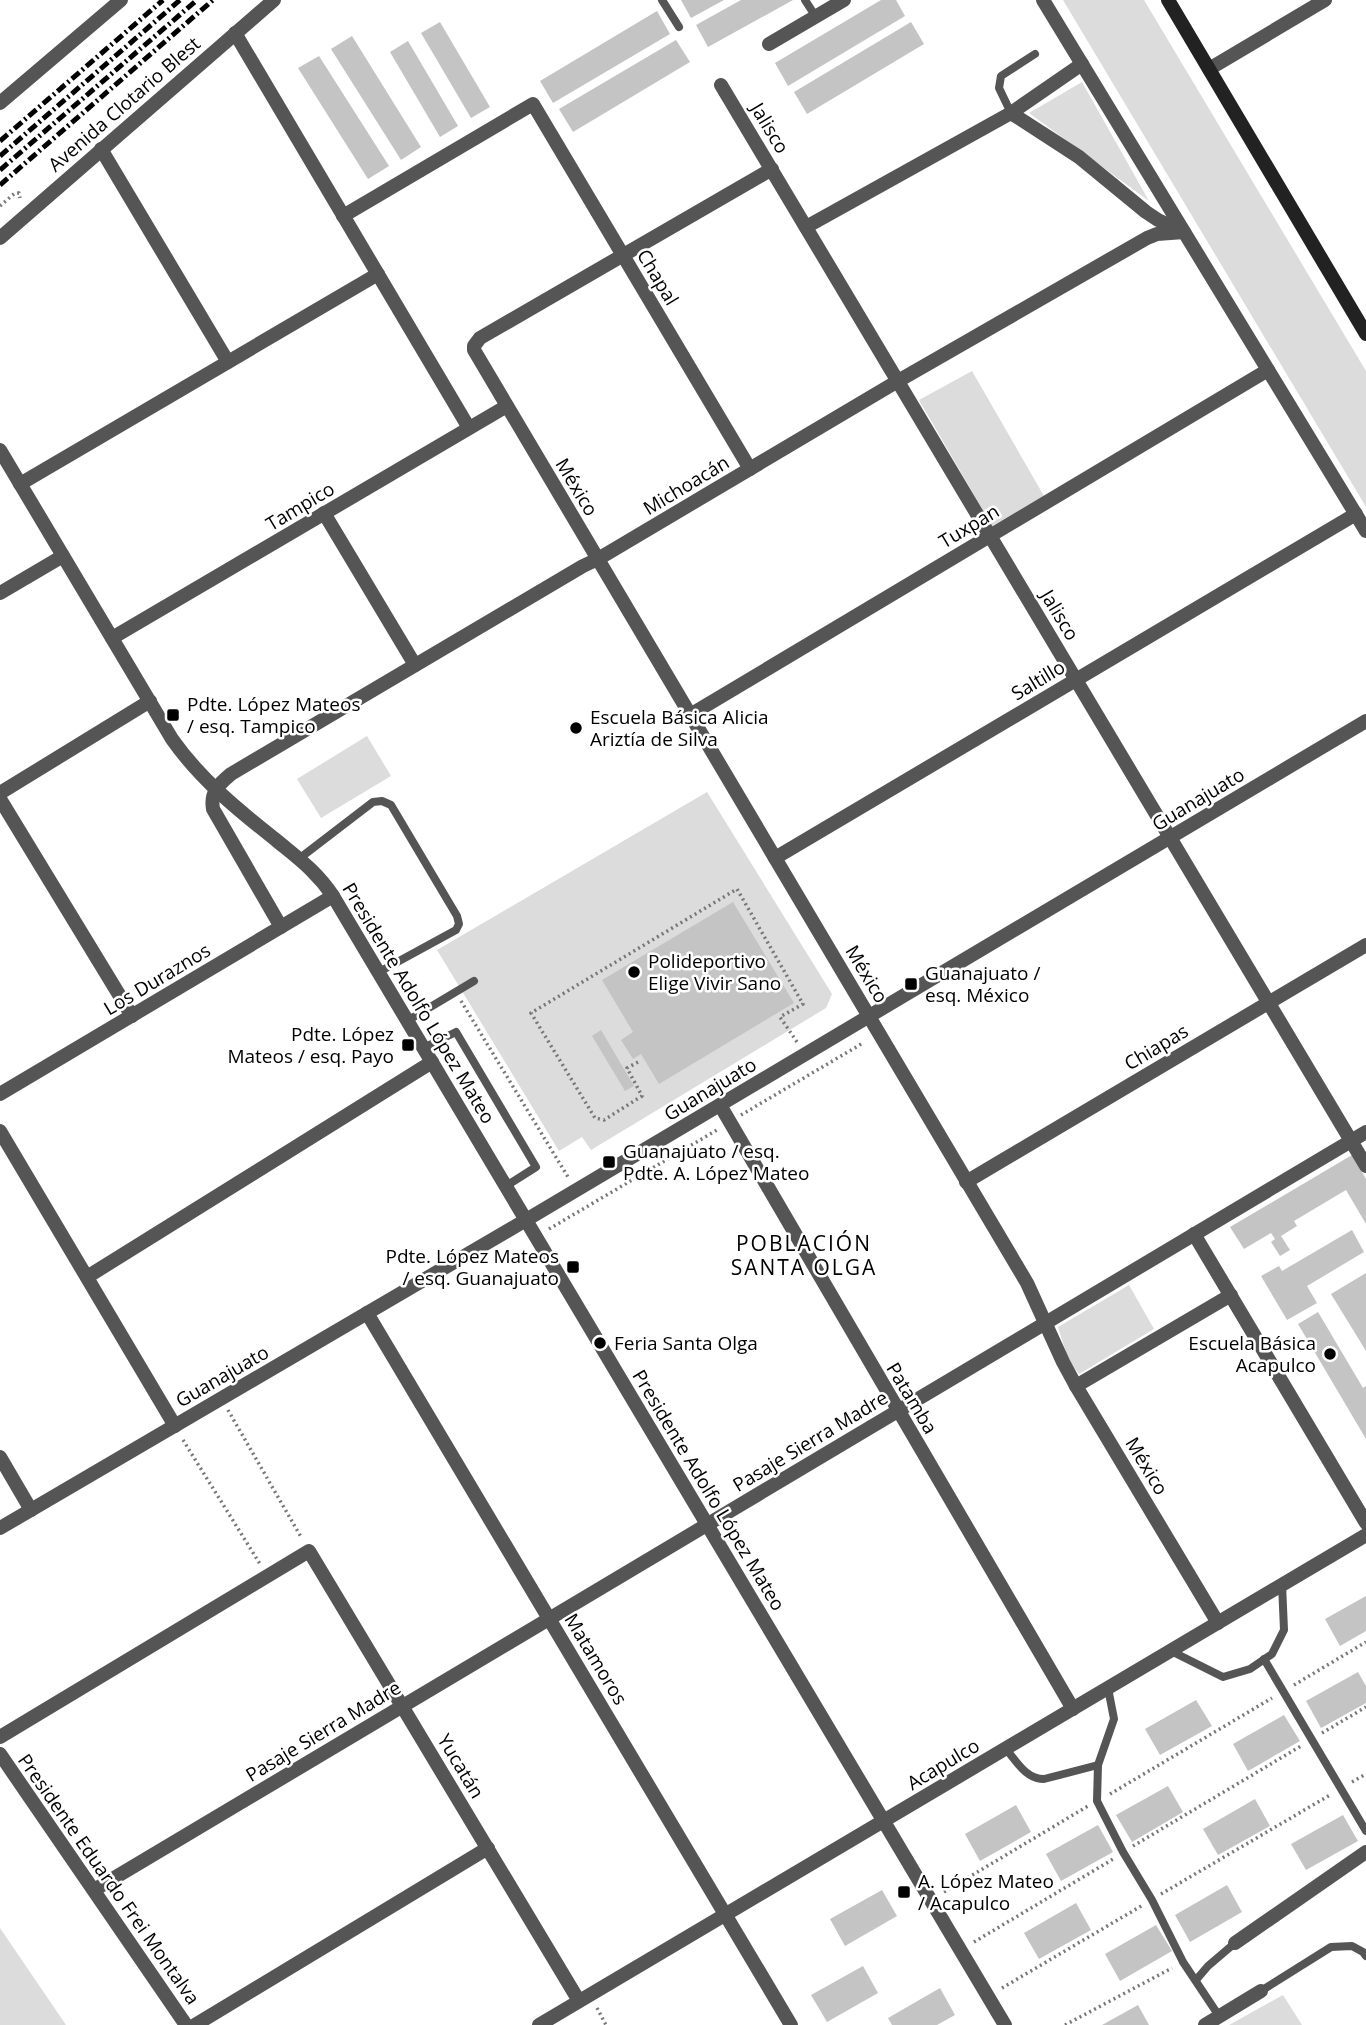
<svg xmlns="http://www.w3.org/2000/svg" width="1366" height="2025" font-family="'Open Sans',sans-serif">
  <rect width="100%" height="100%" fill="#fff"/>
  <g fill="#dcdcdc">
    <path d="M1063,0H1144L1366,371V507Z"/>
    <path d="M1082,82L1149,201L1029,113Z"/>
    <path d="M972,371L1044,496L992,526L919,400Z"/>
    <path d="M367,736L391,776L321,818L297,779Z"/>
    <path d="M707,792L832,994L826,1008L591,1150L582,1137L559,1151L437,950Z"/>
    <path d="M1129,1285L1154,1329L1079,1374L1068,1359L1058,1327Z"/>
    <path d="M0,1928L66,2025H0Z"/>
    <path d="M1283,1995L1302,2025H1229Z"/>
  </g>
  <g fill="#c4c4c4">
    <path d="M681,0H724L691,18Z"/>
    <path d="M741,0H793L708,47L696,25Z"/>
    <path d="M881,0H896L905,16L788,86L775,63Z"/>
    <path d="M657,11L670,34L553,103L540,81Z"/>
    <path d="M440,22L490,107L471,118L421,33Z"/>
    <path d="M911,22L924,44L807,114L794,92Z"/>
    <path d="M352,36L421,147L401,160L331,49Z"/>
    <path d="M676,40L690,62L573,132L559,109Z"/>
    <path d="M408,41L458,126L440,137L390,52Z"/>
    <path d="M319,56L389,166L368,179L298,68Z"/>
    <path d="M733,902L794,1003L659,1084L641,1054L633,1059L621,1040L633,1032L602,980Z"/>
    <path d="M601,1030L634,1086L625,1091L592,1036Z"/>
    <path d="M1352,1155L1366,1179V1224L1346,1190L1294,1221L1297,1226L1281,1236L1290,1250L1280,1256L1271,1242L1275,1239L1271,1233L1244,1249L1230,1227Z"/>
    <path d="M1352,1230L1364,1252L1307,1286L1317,1303L1287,1320L1261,1276L1279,1266L1282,1271Z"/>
    <path d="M1366,1273V1351L1331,1294Z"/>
    <path d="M1318,1312L1363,1388L1366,1386V1439L1298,1324Z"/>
    <path d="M1366,1596V1631L1340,1646L1325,1619Z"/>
    <path d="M1358,1672L1366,1686V1703L1321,1728L1306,1701Z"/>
    <path d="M1196,1700L1212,1726L1160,1755L1145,1729Z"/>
    <path d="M1284,1715L1300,1741L1248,1771L1233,1744Z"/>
    <path d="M1168,1786L1183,1812L1132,1842L1116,1815Z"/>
    <path d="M1255,1799L1270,1826L1218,1855L1203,1829Z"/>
    <path d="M1016,1805L1031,1832L980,1861L965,1834Z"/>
    <path d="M1343,1815L1358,1841L1306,1870L1291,1844Z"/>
    <path d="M1098,1825L1113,1852L1061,1881L1046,1854Z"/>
    <path d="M1227,1885L1242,1912L1190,1942L1175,1915Z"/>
    <path d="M882,1890L897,1916L845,1946L830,1919Z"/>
    <path d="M1076,1903L1091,1930L1039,1959L1024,1933Z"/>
    <path d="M1156,1925L1172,1951L1120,1981L1105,1954Z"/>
    <path d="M863,1966L878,1993L827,2022L811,1995Z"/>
    <path d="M940,1988L955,2015L937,2025H892L888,2018Z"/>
    <path d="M1138,2005L1149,2025H1102Z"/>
  </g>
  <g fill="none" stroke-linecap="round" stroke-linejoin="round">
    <g stroke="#777" stroke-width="3.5" stroke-dasharray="2 3.5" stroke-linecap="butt">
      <path d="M0,206L15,193H19L20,198"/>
      <path d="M461,1001L568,1177"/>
      <path d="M638,1062L627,1068L642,1096L604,1120L595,1118L531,1013L737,889L803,1004L780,1017L797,1042"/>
      <path d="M741,1115L863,1043"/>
      <path d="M549,1229L717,1130"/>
      <path d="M228,1410L301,1537"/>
      <path d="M183,1440L260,1564"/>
      <path d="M1294,1685L1366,1642"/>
      <path d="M1322,1733L1366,1707"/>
      <path d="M1352,1782L1366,1774"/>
      <path d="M1110,1794L1272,1698"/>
      <path d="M1133,1846L1301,1746"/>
      <path d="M944,1892L1088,1806"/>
      <path d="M1161,1894L1330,1795"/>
      <path d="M974,1942L1115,1858"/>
      <path d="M1002,1988L1143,1905"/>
      <path d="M597,2008L606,2025"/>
      <path d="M1065,2025L1172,1968"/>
    </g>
    <g stroke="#555" stroke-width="8">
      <path d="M662,0L679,27"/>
      <path d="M805,0L816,17"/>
      <path d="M1011,113L999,88L1001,76L1035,54"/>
      <path d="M300,858L373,802L382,801L391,805L457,916L459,924L456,930L379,972"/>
      <path d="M407,1021L474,981"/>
      <path d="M423,1048L456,1032L536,1167L506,1186"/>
      <path d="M1171,1651L1223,1677L1250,1669L1272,1654L1284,1630L1282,1584"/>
      <path d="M1264,1659L1366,1831"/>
      <path d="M1108,1688L1114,1719L1098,1765L1097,1801L1123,1852L1152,1900L1183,1962L1219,2016"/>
      <path d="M1006,1749C1017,1762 1026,1779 1044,1779L1098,1765"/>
      <path d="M1196,1980L1208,1966L1235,1943"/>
      <path d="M1261,1991L1331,1947L1352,1946L1363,1952L1366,1956"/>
    </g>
    <g stroke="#555" stroke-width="14">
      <path d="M1043,0L1366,531"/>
      <path d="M235,33L469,428"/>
      <path d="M769,44L844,0"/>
      <path d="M1209,69L1325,0"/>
      <path d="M721,85L1366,1166"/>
      <path d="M1011,113L1079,157L1146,212L1158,220L1182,231"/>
      <path d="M101,149L228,362"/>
      <path d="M772,169L480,338L474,346V350L1027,1283L1063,1362L1076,1386L1218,1623"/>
      <path d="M343,216L533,104L750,469"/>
      <path d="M806,227L1011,113L1082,64"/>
      <path d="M20,484L378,274"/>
      <path d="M324,513L415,665"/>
      <path d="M0,593L63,556"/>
      <path d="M112,638L507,406"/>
      <path d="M690,715L1268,370"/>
      <path d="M0,793L150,701"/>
      <path d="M0,799L132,1016"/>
      <path d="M775,858L1356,514"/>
      <path d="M281,927L213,809C210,792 219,784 231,774L583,566L598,559L898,381L1147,238L1157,234L1184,232"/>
      <path d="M720,1105L1073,1709"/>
      <path d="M0,1131L175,1426"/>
      <path d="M966,1182L1366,945"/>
      <path d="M1194,1234L1366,1523"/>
      <path d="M87,1277L432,1062"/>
      <path d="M367,1313L791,2025"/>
      <path d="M1076,1386L1231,1295"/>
      <path d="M0,1457L31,1510"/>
      <path d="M0,1528L526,1220"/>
      <path d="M0,1737L309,1551L579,2001"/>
      <path d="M94,1890L1366,1132"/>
      <path d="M1235,1943L1366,1852"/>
      <path d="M195,2025L488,1848"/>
      <path d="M539,2025L1366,1535"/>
      <path d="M1205,2025L1261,1991"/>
    </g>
    <g stroke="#555" stroke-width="14">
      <path d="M0,103L121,0"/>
      <path d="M0,238L274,0"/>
      <path d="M0,450L172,739C200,779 238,810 276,840C299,859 316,871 333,896L1005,2025"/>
      <path d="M0,1094L333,896"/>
      <path d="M526,1220L1366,721"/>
      <path d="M0,1754L186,2025"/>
    </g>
    <path stroke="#222" stroke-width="14" d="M1168,0L1366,334"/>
    <g stroke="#000" stroke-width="5" stroke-dasharray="10 3.5 2 3.5" stroke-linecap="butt">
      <path d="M0,141L163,0"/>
      <path d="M0,156L180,0"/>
      <path d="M0,170L197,0"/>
      <path d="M0,185L213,0"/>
    </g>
  </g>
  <g fill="#000" stroke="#fff" stroke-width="2.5">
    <rect x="166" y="708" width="14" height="14" rx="3.5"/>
    <circle cx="576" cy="728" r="7"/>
    <circle cx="634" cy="972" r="7"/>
    <rect x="904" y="977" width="14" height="14" rx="3.5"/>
    <rect x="401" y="1038" width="14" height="14" rx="3.5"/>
    <rect x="602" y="1155" width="14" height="14" rx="3.5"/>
    <rect x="566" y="1260" width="14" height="14" rx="3.5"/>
    <circle cx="600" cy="1343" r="7"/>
    <circle cx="1330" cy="1354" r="7"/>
    <rect x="897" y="1885" width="14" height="14" rx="3.5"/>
  </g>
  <g text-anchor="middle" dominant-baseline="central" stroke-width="5" stroke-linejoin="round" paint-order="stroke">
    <g font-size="19" fill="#000" stroke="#fff">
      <text transform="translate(124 104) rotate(-41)">Avenida Clotario Blest</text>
      <text transform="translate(770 128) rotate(59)">Jalisco</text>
      <text transform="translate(658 277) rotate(59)">Chapal</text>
      <text transform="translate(686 485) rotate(-31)">Michoacán</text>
      <text transform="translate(577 487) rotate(59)">México</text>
      <text transform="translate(300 506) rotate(-31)">Tampico</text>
      <text transform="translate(969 526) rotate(-31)">Tuxpan</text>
      <text transform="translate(1060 615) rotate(59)">Jalisco</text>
      <text transform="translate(1038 680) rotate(-31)">Saltillo</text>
      <text transform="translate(1198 799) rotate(-31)">Guanajuato</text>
      <text transform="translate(867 974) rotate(59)">México</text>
      <text transform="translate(157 979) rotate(-31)">Los Duraznos</text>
      <text transform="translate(419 1003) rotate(59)">Presidente Adolfo López Mateo</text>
      <text transform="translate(1156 1047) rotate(-31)">Chiapas</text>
      <text transform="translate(710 1089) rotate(-31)">Guanajuato</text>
      <text transform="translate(222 1376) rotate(-30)">Guanajuato</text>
      <text transform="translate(912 1398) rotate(59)">Patamba</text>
      <text transform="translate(810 1441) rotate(-31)">Pasaje Sierra Madre</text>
      <text transform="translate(1147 1466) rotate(59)">México</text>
      <text transform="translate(709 1490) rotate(59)">Presidente Adolfo López Mateo</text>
      <text transform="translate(596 1659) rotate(59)">Matamoros</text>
      <text transform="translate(323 1731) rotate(-31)">Pasaje Sierra Madre</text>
      <text transform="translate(943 1764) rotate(-31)">Acapulco</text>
      <text transform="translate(461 1766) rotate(59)">Yucatán</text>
      <text transform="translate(109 1879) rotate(55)">Presidente Eduardo Frei Montalva</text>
    </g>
    <g font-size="19" fill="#000" stroke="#fff" text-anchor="start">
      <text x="187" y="704">Pdte. López Mateos<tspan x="187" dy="22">/ esq. Tampico</tspan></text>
      <text x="590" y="717">Escuela Básica Alicia<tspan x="590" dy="22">Ariztía de Silva</tspan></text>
      <text x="648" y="961">Polideportivo<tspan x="648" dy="22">Elige Vivir Sano</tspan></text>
      <text x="925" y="973">Guanajuato /<tspan x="925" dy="22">esq. México</tspan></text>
      <text x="394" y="1034" text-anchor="end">Pdte. López<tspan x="394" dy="22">Mateos / esq. Payo</tspan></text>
      <text x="623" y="1151">Guanajuato / esq.<tspan x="623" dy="22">Pdte. A. López Mateo</tspan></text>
      <text x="559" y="1256" text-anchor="end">Pdte. López Mateos<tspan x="559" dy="22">/ esq. Guanajuato</tspan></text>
      <text x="614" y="1343">Feria Santa Olga</text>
      <text x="1316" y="1343" text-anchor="end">Escuela Básica<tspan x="1316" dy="22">Acapulco</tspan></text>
      <text x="918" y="1881">A. López Mateo<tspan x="918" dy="22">/ Acapulco</tspan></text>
    </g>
    <g font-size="21" letter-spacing="2" fill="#000" stroke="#fff">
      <text x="804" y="1243">POBLACIÓN<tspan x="804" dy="24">SANTA OLGA</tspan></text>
    </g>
  </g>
</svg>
